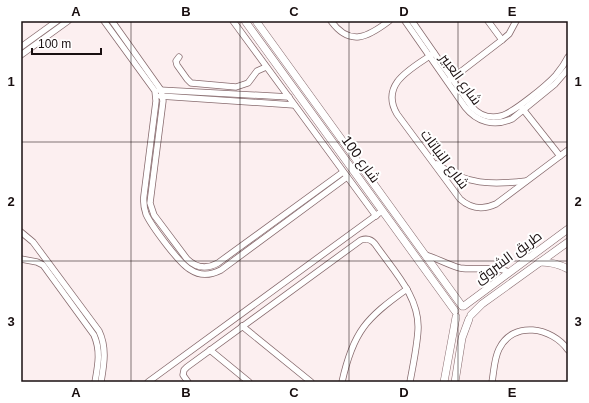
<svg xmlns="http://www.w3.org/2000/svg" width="589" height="403" font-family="Helvetica,Cairo,sans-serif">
  <rect width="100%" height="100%" fill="#fceff0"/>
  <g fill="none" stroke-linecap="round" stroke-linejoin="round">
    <g stroke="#876b6e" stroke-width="7">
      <g id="minor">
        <path d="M104,21L155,91L156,101L144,195C143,202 144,208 146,214C151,225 180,265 191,270C200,276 211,275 221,270L347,177"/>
        <path d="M112,21L161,90L163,101L150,203L154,215L187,259C196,268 207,269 218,263L343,172"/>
        <path d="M233,21L376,216"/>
        <path d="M331,21C350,47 368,37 389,21"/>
        <path d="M405,21L465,107C477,122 494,127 512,119L555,84L568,69"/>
        <path d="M412,21L471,106C479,115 490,119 501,116C513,113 547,85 556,75C561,69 565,63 568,57"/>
        <path d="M488,21L502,40"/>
        <path d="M21,47L57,21"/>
        <path d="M434,53C413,68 379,83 397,114L460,199C471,209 483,210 496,204L568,150"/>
        <path d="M21,55L68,21"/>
        <path d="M179,57L176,61L177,65L187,79L191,83L236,87L248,83L257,71L266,67"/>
        <path d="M450,80L502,40L509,34L516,21"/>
        <path d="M159,90L289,97"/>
        <path d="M160,96L294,105"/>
        <path d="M522,108L560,156"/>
        <path d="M437,164C466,185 492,185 526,181"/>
        <path d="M21,232L33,242L99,331C107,348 104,364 101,382"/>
        <path d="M425,255C437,258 448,265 460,268C477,271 495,265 509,272"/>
        <path d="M21,259L37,262L43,265L94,335C101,351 98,365 95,382"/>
        <path d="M242,326L311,382"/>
        <path d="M210,350L249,382"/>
        <path d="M148,382L382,211"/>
        <path d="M188,382L183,375L184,370L187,367L361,240C367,238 371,239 375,244C393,270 420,297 418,330C417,347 413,365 410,382"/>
        <path d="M342,382C353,332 366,318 407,289"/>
        <path d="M492,382C494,371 494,359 499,349C513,320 552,327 568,350"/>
      </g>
    </g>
    <g stroke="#876b6e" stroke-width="8">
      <g id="tertiary">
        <path d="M245,21L455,311"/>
        <path d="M256,21L462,306"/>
        <path d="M540,262C550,262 559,264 568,269"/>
        <path d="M464,306L568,229"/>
        <path d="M471,315L482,304L568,242"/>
        <path d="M444,382L456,317"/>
        <path d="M455,382L462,338L469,319"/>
      </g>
    </g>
    <use href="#minor" stroke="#fff" stroke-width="5.5"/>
    <use href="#tertiary" stroke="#fff" stroke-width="7"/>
  </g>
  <path fill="none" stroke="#190f10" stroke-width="1" stroke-opacity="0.55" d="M131,21V382M240,21V382M349,21V382M458,21V382M21,142H568M21,261H568"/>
  <g text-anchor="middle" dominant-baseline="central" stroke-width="4" stroke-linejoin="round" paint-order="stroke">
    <g font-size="14" fill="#190f10" stroke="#fff">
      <text transform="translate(461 79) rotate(54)">شارع العبير</text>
      <text transform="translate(361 159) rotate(54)">شارع 100</text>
      <text transform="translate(445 159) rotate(53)">شارع النباتات</text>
      <text transform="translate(508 257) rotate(-36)">طريق الشروق</text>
    </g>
  </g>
  <rect width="589" height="403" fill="none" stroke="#ffffff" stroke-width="44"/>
  <path d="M32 48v6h69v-6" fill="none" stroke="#190f10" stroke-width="2"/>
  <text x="38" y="48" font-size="12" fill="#190f10" stroke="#ffffff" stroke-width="3" paint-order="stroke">100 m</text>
  <rect x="22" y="22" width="545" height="359" fill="none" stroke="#190f10" stroke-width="1.5"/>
  <g font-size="13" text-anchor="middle" font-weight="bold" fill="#190f10">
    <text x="76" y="16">A</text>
    <text x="186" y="16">B</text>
    <text x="294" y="16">C</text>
    <text x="404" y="16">D</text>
    <text x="512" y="16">E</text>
    <text x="11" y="86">1</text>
    <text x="578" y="86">1</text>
    <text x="11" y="206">2</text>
    <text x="578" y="206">2</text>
    <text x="11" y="326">3</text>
    <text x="578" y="326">3</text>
    <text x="76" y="397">A</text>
    <text x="186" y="397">B</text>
    <text x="294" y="397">C</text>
    <text x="404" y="397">D</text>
    <text x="512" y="397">E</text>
  </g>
</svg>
